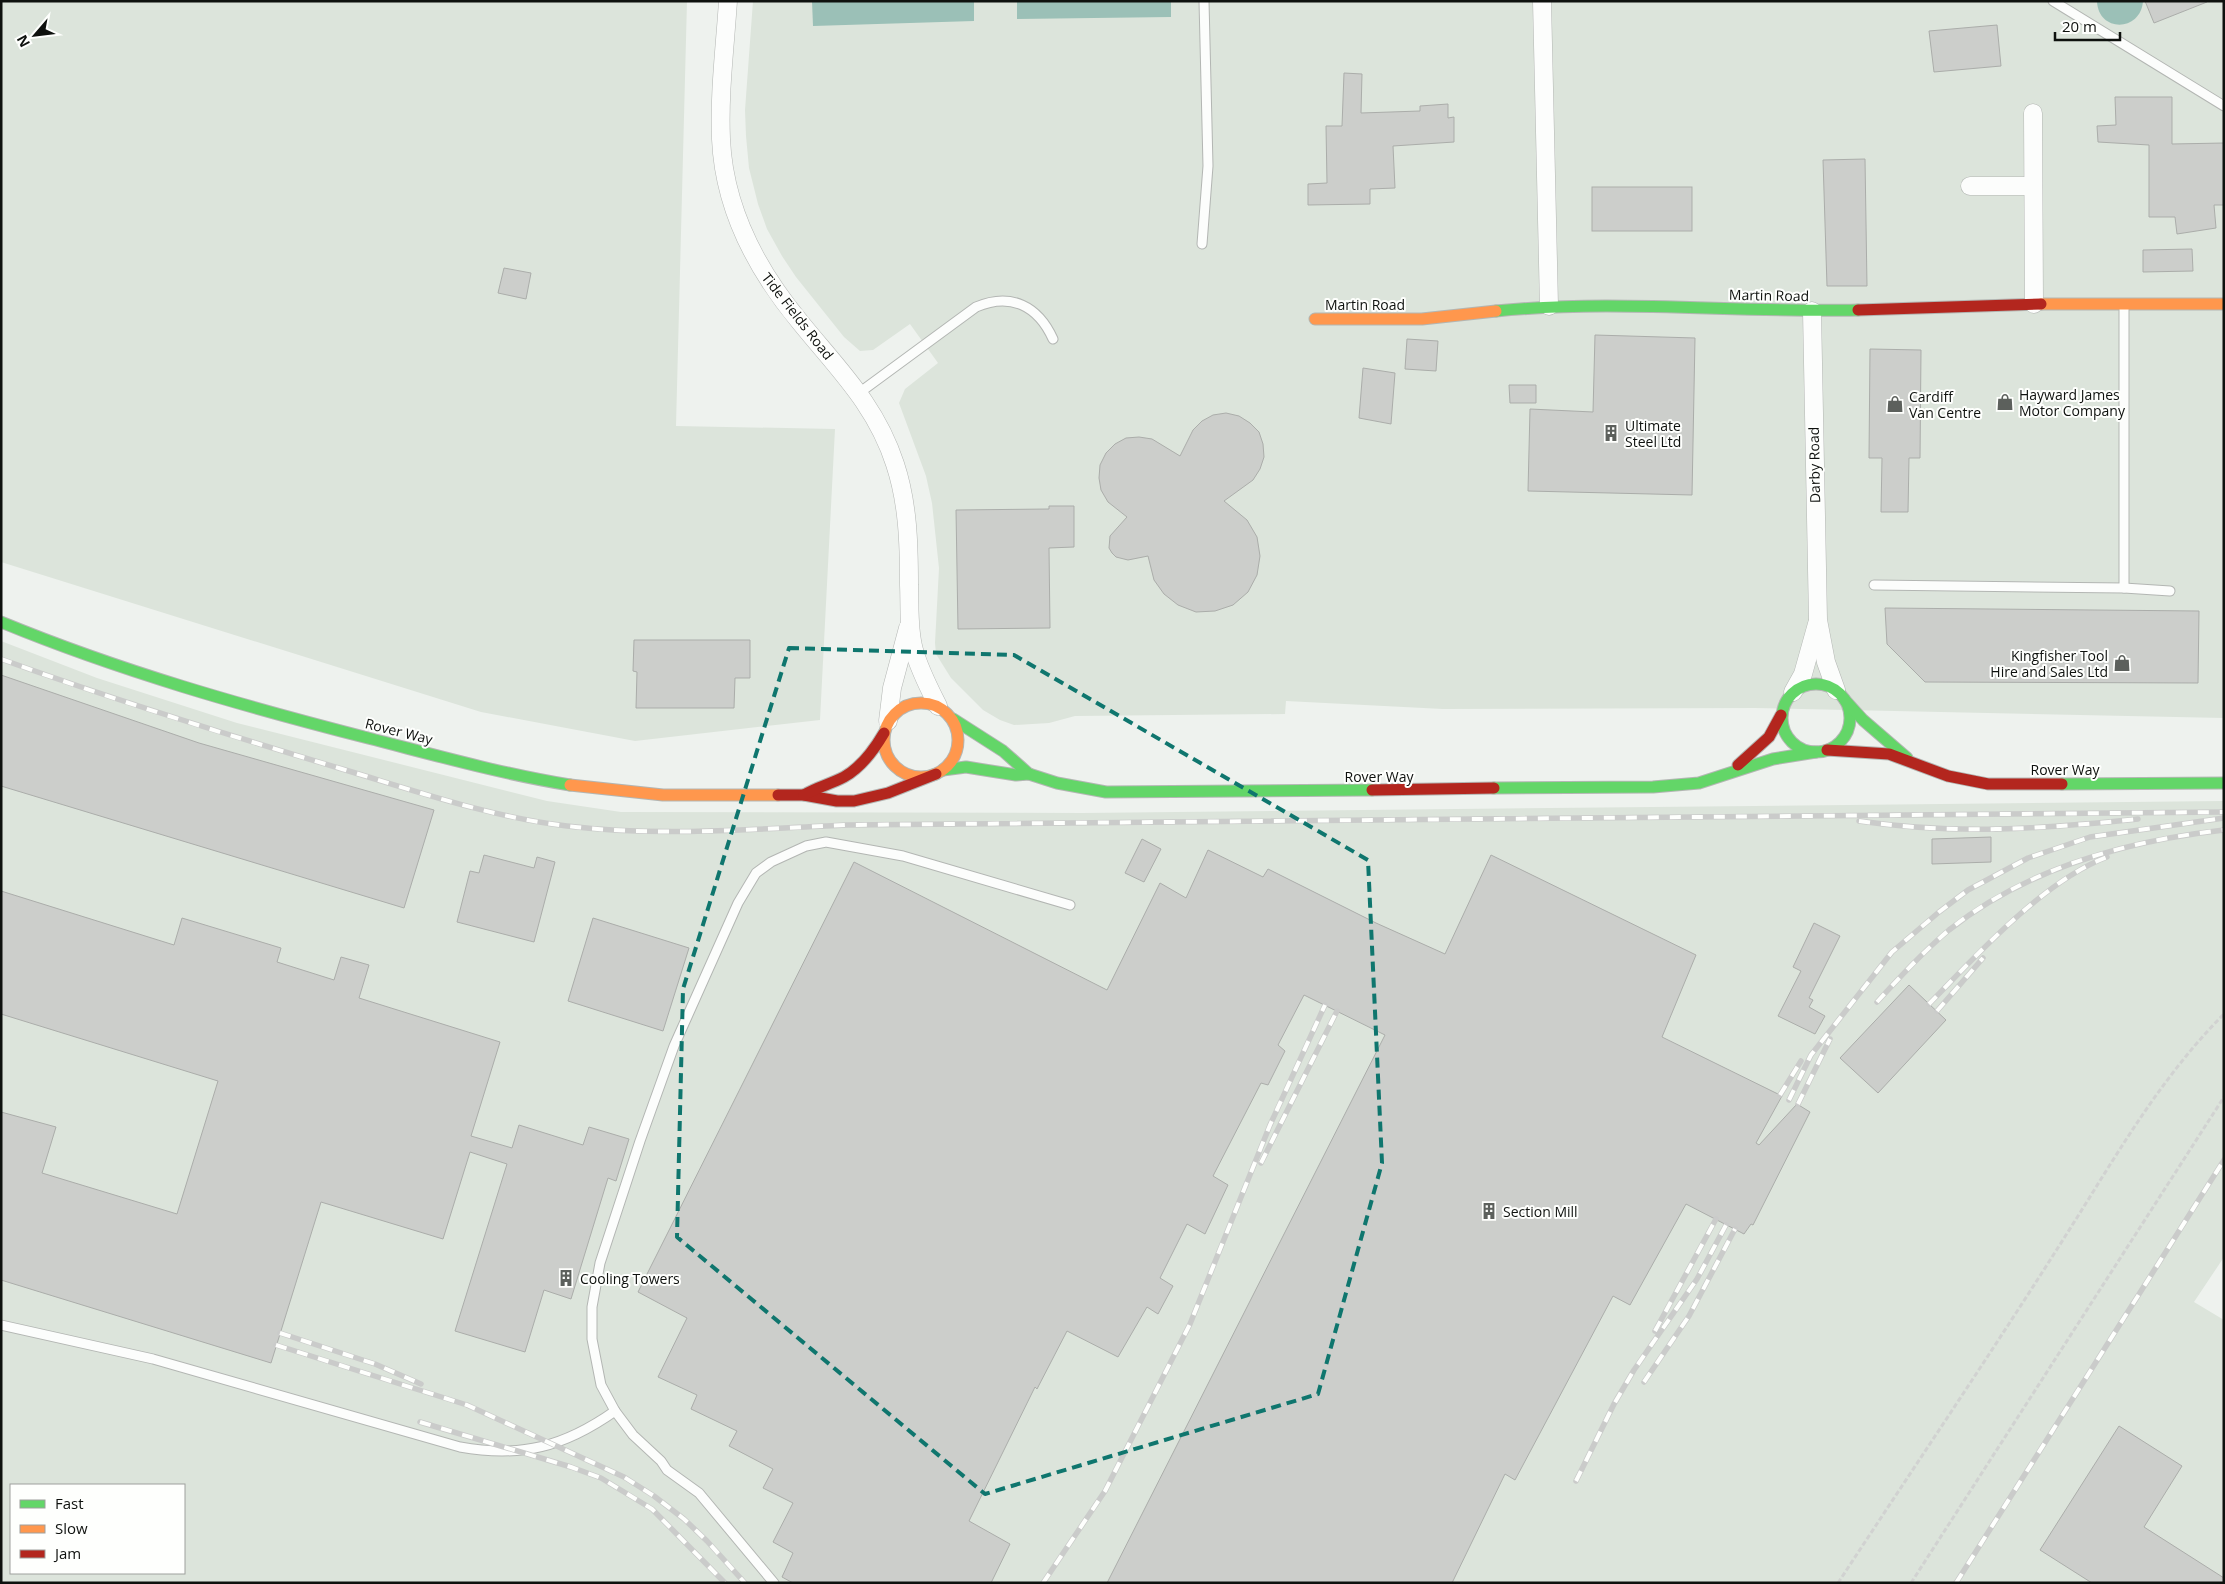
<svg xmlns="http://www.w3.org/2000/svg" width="2225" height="1584" font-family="'Open Sans',sans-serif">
  <rect width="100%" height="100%" fill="#eef2ee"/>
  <g fill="#dce4db" fill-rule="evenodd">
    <path d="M1,1H687L676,426L835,429L820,720L635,741L481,712L1,562Z"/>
    <path d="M753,1H2224V718L1755,708L1443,709L1286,701L1285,714L1075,716L1049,723L1014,725L1000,720L983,710L951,678L936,654L935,643L939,568L932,503L926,476L899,403L905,389L938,363L910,324L873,350L860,351L844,337L796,277L782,256L767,229L758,204L749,168L746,136L745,110Z"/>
    <path d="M1,641L97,678L237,723L547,801L621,812L1082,813L2224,801V1257L2194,1302L2224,1320V1583H1ZM11,1485H184V1573H11Z"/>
  </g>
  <g fill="#9bc0b7">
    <path d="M812,1H974V21L813,26Z"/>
    <path d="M1017,1H1171V17L1017,19Z"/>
    <path d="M2097,1H2143C2141,32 2098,33 2097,1Z"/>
  </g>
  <g fill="#cccecb" stroke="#abadaa">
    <path d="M2145,1H2207V2L2154,23Z"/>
    <path d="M1997,25L2001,66L1934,72L1929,31Z"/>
    <path d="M1344,73L1362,74L1361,113L1420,111V106L1448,104V118L1454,117V142L1393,146L1395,188L1370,189V204L1308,205V184L1327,183L1326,126H1342Z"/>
    <path d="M2115,97H2172V144L2224,143V205H2214L2216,228L2177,234L2175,217H2149V145L2098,142L2097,126L2116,125Z"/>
    <path d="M1865,159L1867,286H1827L1823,160Z"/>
    <rect x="1592" y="187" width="100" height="44"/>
    <path d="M2192,249L2193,271L2143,272V250Z"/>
    <path d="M504,268L531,273L526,299L498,293Z"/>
    <path d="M1595,335L1695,338L1692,495L1528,491L1530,409L1593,412Z"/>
    <path d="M1407,339L1438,341L1436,371L1405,369Z"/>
    <path d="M1870,349L1921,350L1920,458H1909L1908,512H1881L1882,458H1869Z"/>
    <path d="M1363,368L1395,373L1391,424L1359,418Z"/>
    <path d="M1509,385H1536V403H1510Z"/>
    <path d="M1226,413L1239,416L1250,423L1259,432L1263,444L1264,457L1260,469L1253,480L1224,501L1247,520L1257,537L1260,556L1257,575L1248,592L1233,605L1215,611L1196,612L1178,605L1164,594L1154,580L1148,556L1128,560L1116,557L1112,553L1109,548L1110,536L1127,517L1108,502L1101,490L1099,478L1100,465L1106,453L1115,444L1126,438L1139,437L1152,439L1180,456L1193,430L1202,421L1213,415Z"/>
    <path d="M1049,506H1074V547L1049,548L1050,628L958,629L956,510L1049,509Z"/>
    <path d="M1885,608L2199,611L2198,683L1925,682L1887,644Z"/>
    <path d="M634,640H750V678H735L734,708H636L637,672L633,671Z"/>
    <path d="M1,675L199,743L434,810L404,908L1,786Z"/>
    <path d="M1991,837V862L1932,864V839Z"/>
    <path d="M1142,839L1161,849L1144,882L1125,873Z"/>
    <path d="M1208,850L1263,877L1268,869L1376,923L1445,954L1491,855L1696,955L1662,1037L1782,1096L1756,1143L1759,1145L1797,1104L1810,1112L1753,1225L1751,1224L1744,1234L1686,1204L1630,1305L1613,1296L1515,1480L1505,1474L1452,1583H1107L1385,1035L1304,995L1278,1045L1285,1051L1268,1085L1261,1083L1213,1176L1228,1185L1205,1234L1187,1224L1160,1278L1173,1286L1158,1314L1147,1307L1118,1357L1067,1331L1037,1389L1035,1387L969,1521L1010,1544L991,1583H793L782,1577L793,1553L773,1542L793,1503L763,1488L773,1469L729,1446L737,1431L691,1409L697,1395L658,1377L687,1318L638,1292L854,862L1107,990L1160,883L1186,898Z"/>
    <path d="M484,855L534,868L537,857L555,862L534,942L457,922L470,871L479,873Z"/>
    <path d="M1,891L174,945L182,918L281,948L277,962L334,980L341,957L369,965L359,998L500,1042L471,1136L512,1148L519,1125L583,1145L589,1127L629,1139L616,1181L608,1178L571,1299L544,1290L525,1352L455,1331L507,1164L470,1152L443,1239L321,1202L271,1363L1,1280V1112L56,1127L42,1173L177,1214L218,1081L1,1014Z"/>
    <path d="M593,918L689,948L663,1031L568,1001Z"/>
    <path d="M1814,923L1840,936L1809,998L1813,1000L1809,1007L1825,1016L1815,1034L1778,1016L1801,971L1793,967Z"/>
    <path d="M1909,985L1946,1020L1878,1093L1840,1058Z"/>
    <path d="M2119,1426L2182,1466L2144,1527L2224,1578V1583H2092L2040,1550Z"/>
  </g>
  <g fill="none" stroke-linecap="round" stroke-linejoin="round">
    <g stroke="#b3b6b3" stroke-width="11">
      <g id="lane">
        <path d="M2053,1L2224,106"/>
        <path d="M1202,244L1208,166L1204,1"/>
        <path d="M859,393L976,307C1011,292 1038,306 1053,339"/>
        <path d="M1874,585L2124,588V305"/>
        <path d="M2124,588L2170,591"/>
        <path d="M1,1325L153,1359L460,1447C521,1458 564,1447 615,1411"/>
        <path d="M774,1583L699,1493L667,1470L661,1461L633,1435L615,1411L601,1385L592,1339V1307L600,1263L640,1141L674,1046L738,903L756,873L771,862L806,846L826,842L903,856L1070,905"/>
      </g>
    </g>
    <g stroke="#b3b6b3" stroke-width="19">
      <g id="street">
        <path d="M728,1C725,47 719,93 721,139C724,209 756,269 800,322C838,369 876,405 895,464C908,503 909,544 909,585C910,606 908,629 914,650C919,669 929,688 938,706"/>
        <path d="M1542,1L1549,306"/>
        <path d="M2033,113L2034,304"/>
        <path d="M1970,186H2033"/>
        <path d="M1812,311L1818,620L1826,662L1836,690"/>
        <path d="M1793,692L1803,674L1817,624"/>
        <path d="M888,721L892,688L908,628"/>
      </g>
    </g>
    <g stroke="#b3b6b3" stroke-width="13">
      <g id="fast">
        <path d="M1496,311C1616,299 1738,313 1858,310"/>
        <path d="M1,622C120,671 243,706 368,738C435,755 502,774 570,785"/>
        <circle cx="1816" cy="718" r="34"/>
        <path d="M1844,699L1863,720L1907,758"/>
        <path d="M953,719L1003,751L1029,774"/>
        <path d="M943,770L966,767L1016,775L1029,774L1057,783L1106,792L1372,790"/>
        <path d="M2062,784L2224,783"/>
        <path d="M1494,788L1653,787L1699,783L1773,759L1816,752"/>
      </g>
    </g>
    <g stroke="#b3b6b3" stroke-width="13">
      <g id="slow">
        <path d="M2041,304H2224"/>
        <path d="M1315,319H1422L1496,311"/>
        <circle cx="921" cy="740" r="37"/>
        <path d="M570,785L663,795H778"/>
      </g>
    </g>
    <g stroke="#b3b6b3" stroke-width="13">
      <g id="jam">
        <path d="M1858,310L2041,304"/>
        <path d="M1827,750L1889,754L1948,776L1988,784H2062"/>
        <path d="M1738,765L1769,737L1781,715"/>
        <path d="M1372,790L1494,788"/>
        <path d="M778,795H804L837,801H854L888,793L936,774"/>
        <path d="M804,795C817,787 831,784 844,777C862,767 874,750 884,733"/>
      </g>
    </g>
    <g stroke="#d1d2d1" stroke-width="3" stroke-dasharray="5 2.5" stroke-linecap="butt">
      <path d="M1838,1583C1914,1467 1992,1352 2066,1235C2115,1158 2159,1079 2224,1014"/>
      <path d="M1911,1583L2224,1097"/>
    </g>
    <use href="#lane" stroke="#fcfdfc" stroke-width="9"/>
    <use href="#street" stroke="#fcfdfc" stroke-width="18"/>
    <use href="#fast" stroke="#63d668" stroke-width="11"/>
    <use href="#slow" stroke="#ff974d" stroke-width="11"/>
    <use href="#jam" stroke="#b3261e" stroke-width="11"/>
    <g stroke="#cacbca" stroke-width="5.5">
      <g id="rail">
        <path d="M1,659C114,700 228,735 342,769C416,791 490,817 567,826C659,837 753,829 846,825L2224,812"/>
        <path d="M1859,821C1956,835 2041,829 2138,819"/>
        <path d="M1877,1002C1900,977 1923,952 1949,930C2027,868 2126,841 2224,830"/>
        <path d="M1929,1004C1976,956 2043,881 2107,857"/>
        <path d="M1937,1011L1983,958"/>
        <path d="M1780,1095L1801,1061"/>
        <path d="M1789,1100L1811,1055L1892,952L1939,912L1968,890L2028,858L2090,837L2224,818"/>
        <path d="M1798,1104L1830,1039"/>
        <path d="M1261,1163L1337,1011"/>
        <path d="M1655,1331L1716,1219"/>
        <path d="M280,1333L375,1364L421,1384"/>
        <path d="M276,1345L467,1405L624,1477L654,1496L684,1519L707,1541L745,1583"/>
        <path d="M1644,1382L1689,1316L1735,1229"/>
        <path d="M420,1422L571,1467L601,1478L652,1509L725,1583"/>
        <path d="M1576,1481L1614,1404L1634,1370L1697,1279L1726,1225"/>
        <path d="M1043,1583L1105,1491L1190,1324L1270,1125L1325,1005"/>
        <path d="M1956,1583L2224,1160"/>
      </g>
    </g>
    <use href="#rail" stroke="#fefffd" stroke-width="4" stroke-dasharray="11" stroke-linecap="butt"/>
  </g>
  <path fill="none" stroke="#0f766e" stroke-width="4" stroke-dasharray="10 6" stroke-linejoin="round" d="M789,648L1014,655L1368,860L1382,1163L1318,1394L985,1494L677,1237L683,989Z"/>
  <defs>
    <g id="shop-bare" transform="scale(1.35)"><path d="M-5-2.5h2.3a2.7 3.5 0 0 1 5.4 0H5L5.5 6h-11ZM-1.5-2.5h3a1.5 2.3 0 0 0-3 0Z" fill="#5c605c" stroke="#fefffd" stroke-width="2.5" paint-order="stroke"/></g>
    <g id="building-bare" transform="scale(1.35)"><path d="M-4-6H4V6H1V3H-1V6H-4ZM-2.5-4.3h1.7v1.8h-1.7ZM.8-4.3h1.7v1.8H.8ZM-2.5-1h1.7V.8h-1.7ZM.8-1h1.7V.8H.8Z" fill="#5c605c" stroke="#fefffd" stroke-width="2.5" paint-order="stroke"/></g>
  </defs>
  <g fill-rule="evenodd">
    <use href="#shop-bare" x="2005" y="402"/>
    <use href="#shop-bare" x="1895" y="404"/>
    <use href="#building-bare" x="1611" y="433"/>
    <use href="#shop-bare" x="2122" y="663"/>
    <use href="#building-bare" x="1489" y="1211"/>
    <use href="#building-bare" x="566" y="1278"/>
  </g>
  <g text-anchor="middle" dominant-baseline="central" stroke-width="4" stroke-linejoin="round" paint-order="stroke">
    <g font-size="14" fill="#0e110e" stroke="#fefffd">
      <text transform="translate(1769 295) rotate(1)">Martin Road</text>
      <text x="1365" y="304">Martin Road</text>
      <text transform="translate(798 316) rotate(52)">Tide Fields Road</text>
      <text transform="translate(1814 465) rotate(-91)">Darby Road</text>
      <text transform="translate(399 731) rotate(14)">Rover Way</text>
      <text x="2065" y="769">Rover Way</text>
      <text x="1379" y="776">Rover Way</text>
    </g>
    <g font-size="14" fill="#0e110e" stroke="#fefffd" text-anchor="start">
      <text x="2019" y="394">Hayward James<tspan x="2019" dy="16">Motor Company</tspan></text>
      <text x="1909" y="396">Cardiff<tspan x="1909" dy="16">Van Centre</tspan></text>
      <text x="1625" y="425">Ultimate<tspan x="1625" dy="16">Steel Ltd</tspan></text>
      <text x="2108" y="655" text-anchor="end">Kingfisher Tool<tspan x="2108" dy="16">Hire and Sales Ltd</tspan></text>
      <text x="1503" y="1211">Section Mill</text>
      <text x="580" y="1278">Cooling Towers</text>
    </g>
  </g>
  <rect width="2225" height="1584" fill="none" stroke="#0e110e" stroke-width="5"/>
  <rect x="10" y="1484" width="175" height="90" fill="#fefffd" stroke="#9ea09d"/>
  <rect x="20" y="1500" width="25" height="8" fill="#63d668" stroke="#9ea09d"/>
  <text x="55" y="1509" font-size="15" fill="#0e110e">Fast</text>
  <rect x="20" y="1525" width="25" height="8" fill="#ff974d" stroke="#9ea09d"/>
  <text x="55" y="1534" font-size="15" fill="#0e110e">Slow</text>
  <rect x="20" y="1550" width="25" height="8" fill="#b3261e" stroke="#9ea09d"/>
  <text x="55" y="1559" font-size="15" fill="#0e110e">Jam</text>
  <g transform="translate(35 35) rotate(242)" stroke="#fefffd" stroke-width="4" paint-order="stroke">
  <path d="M0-4L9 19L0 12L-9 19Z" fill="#0e110e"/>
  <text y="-8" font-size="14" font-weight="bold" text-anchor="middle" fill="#0e110e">N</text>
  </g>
  <path d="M2055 32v8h65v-8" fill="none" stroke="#0e110e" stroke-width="2.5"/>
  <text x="2062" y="32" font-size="15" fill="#0e110e" stroke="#fefffd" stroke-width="4" paint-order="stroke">20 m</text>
</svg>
